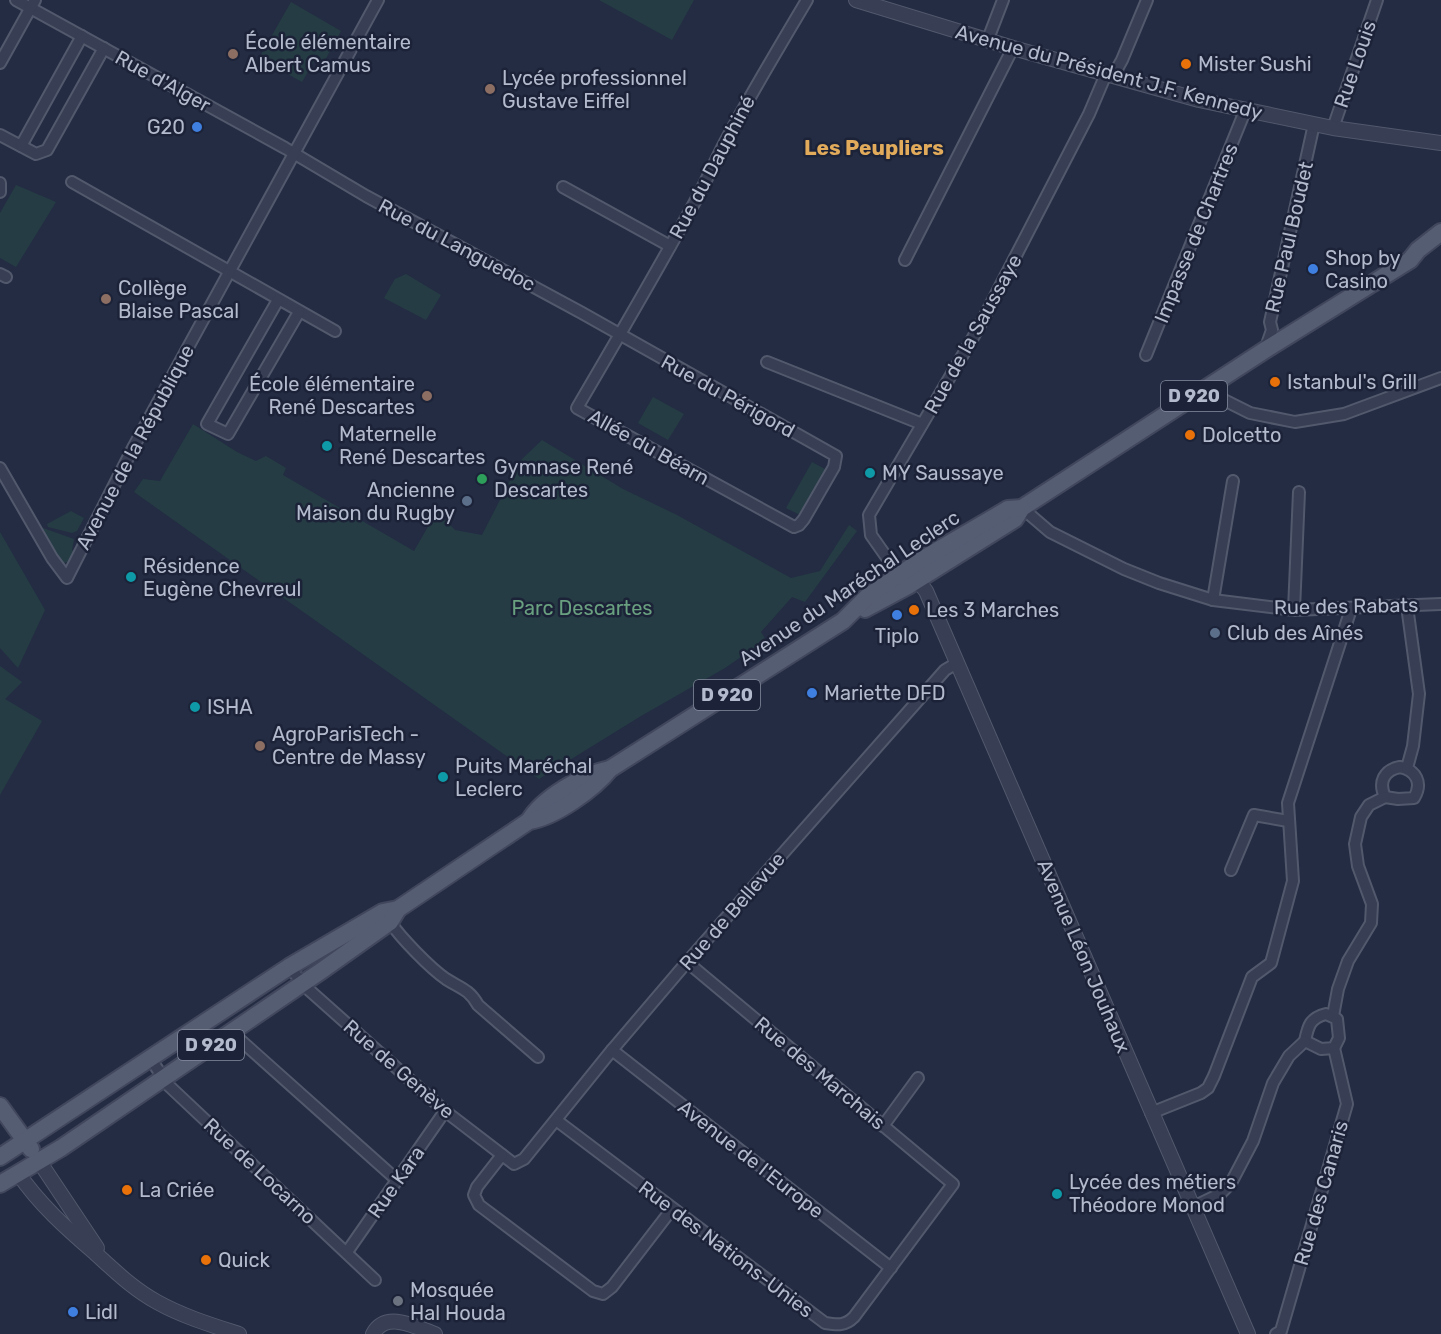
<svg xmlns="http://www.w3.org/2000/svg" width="1441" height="1334" font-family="Rubik,sans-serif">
  <rect width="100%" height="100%" fill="#232c43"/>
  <g fill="#253c44">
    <path d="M599,0H694L672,40Z"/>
    <path d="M291,2L341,31L324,62L316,58L302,82L259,58Z"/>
    <path d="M16,185L56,202L16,267L0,258V213Z"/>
    <path d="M406,274L441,295L426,320L384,298L395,279Z"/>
    <path d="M653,397L684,414L668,440L638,423Z"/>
    <path d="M193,424L237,452L256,461L266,456L286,468L283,475L414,551L437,511L455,530L482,535L520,461L542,440L623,489L677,515L791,578L820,571L849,525L857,531L805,602L792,597L761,632L766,640L725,668L641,716L539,779L134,492L143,479L160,481Z"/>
    <path d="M812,462L825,469L800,515L786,508Z"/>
    <path d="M71,511L84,518L77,531L72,533L48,527L47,524Z"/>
    <path d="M43,528L74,539L72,550L76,553L71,561L64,563L58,560L41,530Z"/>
    <path d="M0,532L45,610L18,668L0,648Z"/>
    <path d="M0,666L22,682L5,699L42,721L0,795Z"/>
  </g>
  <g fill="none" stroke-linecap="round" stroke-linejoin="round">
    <g stroke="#52596d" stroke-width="14">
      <g id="minor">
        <path d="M16,0L285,148L366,196L582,313L836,456L834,467L804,519L799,525L794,527L577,408C616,341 655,275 692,207C704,186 714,163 725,142C751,94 779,47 807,0"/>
        <path d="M988,39L1003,0"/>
        <path d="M0,63L35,0"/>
        <path d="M1113,76L1122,60L1147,0"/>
        <path d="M1333,128L1377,0"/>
        <path d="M0,135L36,154L47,150L104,48"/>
        <path d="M21,146L82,36"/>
        <path d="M72,182L335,331"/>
        <path d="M0,183V192"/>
        <path d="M563,187L670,246"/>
        <path d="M905,260L1013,48"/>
        <path d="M0,274L6,277"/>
        <path d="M278,300L207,424L228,434L299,312"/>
        <path d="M1265,350L1272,330L1270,322L1314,124"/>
        <path d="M1146,355L1245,111"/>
        <path d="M767,362L922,424"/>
        <path d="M1204,390L1250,413L1295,422L1344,414L1441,378"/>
        <path d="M0,468L52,558L67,578L134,446L378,0"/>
        <path d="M1022,508L1050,532L1124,569L1159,583L1213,600L1294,610L1441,604"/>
        <path d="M902,579L871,535L869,515L978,329L1089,114L1106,74"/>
        <path d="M1213,600L1233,481"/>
        <path d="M1294,610L1299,492"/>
        <path d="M1400,767C1416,770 1423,783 1414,798L1398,799L1385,797C1378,782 1384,770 1400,767Z"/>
        <path d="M1407,768L1413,746L1419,694L1407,606"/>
        <path d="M1231,870L1254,815L1288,821"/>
        <path d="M390,922C401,938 430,968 446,979C460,988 469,989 478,1005L538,1057"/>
        <path d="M289,967L309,990L445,1111L514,1164L524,1159L612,1050L687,962L945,670L957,663"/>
        <path d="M1326,1014L1337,1019L1339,1038L1334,1048L1321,1049L1305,1041C1308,1026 1310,1018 1326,1014Z"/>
        <path d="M1333,1016L1338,989L1348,961L1371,923L1372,904L1358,866L1355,844L1361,817L1369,805L1385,797"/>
        <path d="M233,1030L238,1038L397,1180"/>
        <path d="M612,1050L891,1268"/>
        <path d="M150,1058L168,1085L375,1280"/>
        <path d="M1151,1113L1201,1093L1208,1088L1214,1076L1252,977L1271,963L1293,881L1288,803L1351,609"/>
        <path d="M556,1120L825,1323C838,1325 845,1326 854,1317L953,1184L687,962"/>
        <path d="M883,1126L918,1078"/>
        <path d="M502,1155L477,1187L474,1195L479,1205L593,1291L603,1294L612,1287L672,1209"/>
        <path d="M1193,1207L1220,1194L1231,1183L1253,1141L1273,1083L1289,1056L1305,1041"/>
        <path d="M347,1252L445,1111"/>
        <path d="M1276,1334L1281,1331L1347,1104L1334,1048"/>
      </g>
    </g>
    <g stroke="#52596d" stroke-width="16">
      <g id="tertiary">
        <path d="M856,0L1013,48L1199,100L1333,128L1441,143"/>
        <path d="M917,580L926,591L1248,1334"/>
        <path d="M39,1161L97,1248"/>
        <path d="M18,1173C39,1204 67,1229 95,1253C115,1271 133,1289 157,1302C182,1316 211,1325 239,1334"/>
        <path d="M373,1334C386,1310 416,1327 435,1334"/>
      </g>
    </g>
    <g stroke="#41475c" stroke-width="20">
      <g id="primary">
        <path d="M865,609L908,586L1015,519L1022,508L1265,350L1410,260L1418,250L1441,232"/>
        <path d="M529,821C542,798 584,774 610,769"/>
        <path d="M0,1106L31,1149"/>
        <path d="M0,1157L289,967L383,912L398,909L529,821C555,817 594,789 610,769L843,621L868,596L921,560L1008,509L1022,508"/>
        <path d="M0,1184L61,1148L321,971L390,922L398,909"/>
      </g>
    </g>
    <use href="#minor" stroke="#383e53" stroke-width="10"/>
    <use href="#tertiary" stroke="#383e53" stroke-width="14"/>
    <use href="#primary" stroke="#555d73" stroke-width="16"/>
  </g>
  <g fill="#8d6e63" stroke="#1c2338" stroke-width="2">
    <circle cx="233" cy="54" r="6"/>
    <circle cx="490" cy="89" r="6"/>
    <circle cx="106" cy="299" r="6"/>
    <circle cx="427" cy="396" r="6"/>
    <circle cx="260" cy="746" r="6"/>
  </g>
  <g fill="#e8710a" stroke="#1c2338" stroke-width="2">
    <circle cx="1186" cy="64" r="6"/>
    <circle cx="1275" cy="382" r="6"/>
    <circle cx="1190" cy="435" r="6"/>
    <circle cx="914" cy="610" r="6"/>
    <circle cx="127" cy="1190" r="6"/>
    <circle cx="206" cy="1260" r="6"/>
  </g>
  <g fill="#3f7fe0" stroke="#1c2338" stroke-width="2">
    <circle cx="197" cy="127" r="6"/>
    <circle cx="1313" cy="269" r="6"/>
    <circle cx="897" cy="615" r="6"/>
    <circle cx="812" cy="693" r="6"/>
    <circle cx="73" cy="1312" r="6"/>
  </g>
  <g fill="#0f9aa8" stroke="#1c2338" stroke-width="2">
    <circle cx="327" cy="446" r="6"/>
    <circle cx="870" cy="473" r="6"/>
    <circle cx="131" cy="577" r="6"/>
    <circle cx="195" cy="707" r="6"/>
    <circle cx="443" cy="777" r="6"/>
    <circle cx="1057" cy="1194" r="6"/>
  </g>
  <circle fill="#2e9e5b" stroke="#1c2338" stroke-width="2" cx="482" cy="479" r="6"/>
  <g fill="#5c6f8a" stroke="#1c2338" stroke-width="2">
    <circle cx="467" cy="501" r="6"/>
    <circle cx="1215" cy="633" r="6"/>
  </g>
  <circle fill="#6b7280" stroke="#1c2338" stroke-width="2" cx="398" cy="1301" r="6"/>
  <g text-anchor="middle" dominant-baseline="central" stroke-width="5" stroke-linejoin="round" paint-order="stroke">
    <g fill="#1c2338" stroke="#868da0" stroke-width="1.5">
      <rect x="1161" y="381" width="66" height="30" rx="4.5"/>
      <rect x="694" y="680" width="66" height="30" rx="4.5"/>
      <rect x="178" y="1030" width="66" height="30" rx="4.5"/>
    </g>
    <g font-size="18" font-weight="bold" fill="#b4bacd">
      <text x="1194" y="396">D 920</text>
      <text x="727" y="695">D 920</text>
      <text x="211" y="1045">D 920</text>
    </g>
    <g font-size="20" fill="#b4bacd" stroke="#1c2338" text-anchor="start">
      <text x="245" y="42">École élémentaire<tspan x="245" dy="23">Albert Camus</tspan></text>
      <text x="1198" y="64">Mister Sushi</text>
      <text x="502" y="78">Lycée professionnel<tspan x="502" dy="23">Gustave Eiffel</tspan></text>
      <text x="185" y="127" text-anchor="end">G20</text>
      <text x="1325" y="258">Shop by<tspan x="1325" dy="23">Casino</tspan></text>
      <text x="118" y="288">Collège<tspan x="118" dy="23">Blaise Pascal</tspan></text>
      <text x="1287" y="382">Istanbul's Grill</text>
      <text x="415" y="384" text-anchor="end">École élémentaire<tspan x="415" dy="23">René Descartes</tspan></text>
      <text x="339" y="434">Maternelle<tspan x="339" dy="23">René Descartes</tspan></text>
      <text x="1202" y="435">Dolcetto</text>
      <text x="494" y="467">Gymnase René<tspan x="494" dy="23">Descartes</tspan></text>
      <text x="882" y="473">MY Saussaye</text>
      <text x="455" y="490" text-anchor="end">Ancienne<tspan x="455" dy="23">Maison du Rugby</tspan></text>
      <text x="143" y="566">Résidence<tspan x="143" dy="23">Eugène Chevreul</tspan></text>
      <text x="926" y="610">Les 3 Marches</text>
      <text x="1227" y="633">Club des Aînés</text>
      <text x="897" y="636" text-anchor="middle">Tiplo</text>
      <text x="824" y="693">Mariette DFD</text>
      <text x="207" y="707">ISHA</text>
      <text x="272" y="734">AgroParisTech -<tspan x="272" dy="23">Centre de Massy</tspan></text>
      <text x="455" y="766">Puits Maréchal<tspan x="455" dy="23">Leclerc</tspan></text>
      <text x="1069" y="1182">Lycée des métiers<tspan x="1069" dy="23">Théodore Monod</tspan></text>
      <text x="139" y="1190">La Criée</text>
      <text x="218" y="1260">Quick</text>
      <text x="410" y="1290">Mosquée<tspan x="410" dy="23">Hal Houda</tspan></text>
      <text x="85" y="1312">Lidl</text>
    </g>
    <g font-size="20" fill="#b4bacd" stroke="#1c2338">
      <text transform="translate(1355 64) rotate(-71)">Rue Louis</text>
      <text transform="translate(1109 72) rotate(15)">Avenue du Président J.F. Kennedy</text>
      <text transform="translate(163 81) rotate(29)">Rue d'Alger</text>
      <text transform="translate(712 167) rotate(-62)">Rue du Dauphiné</text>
      <text transform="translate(1196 233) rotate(-68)">Impasse de Chartres</text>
      <text transform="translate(1289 237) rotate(-77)">Rue Paul Boudet</text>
      <text transform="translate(457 245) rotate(28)">Rue du Languedoc</text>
      <text transform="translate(973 334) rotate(-61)">Rue de la Saussaye</text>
      <text transform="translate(728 396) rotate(29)">Rue du Périgord</text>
      <text transform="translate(135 447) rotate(-62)">Avenue de la République</text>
      <text transform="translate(649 447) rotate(29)">Allée du Béarn</text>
      <text transform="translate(849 588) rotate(-34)">Avenue du Maréchal Leclerc</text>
      <text transform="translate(1346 606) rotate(-1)">Rue des Rabats</text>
      <text transform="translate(732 911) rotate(-49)">Rue de Bellevue</text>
      <text transform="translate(1084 956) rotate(67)">Avenue Léon Jouhaux</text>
      <text transform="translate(399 1069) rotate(41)">Rue de Genève</text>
      <text transform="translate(820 1073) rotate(40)">Rue des Marchais</text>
      <text transform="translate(751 1159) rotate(38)">Avenue de l'Europe</text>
      <text transform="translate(260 1171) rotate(43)">Rue de Locarno</text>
      <text transform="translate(396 1182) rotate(-55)">Rue Kara</text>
      <text transform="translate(1321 1193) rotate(-74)">Rue des Canaris</text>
      <text transform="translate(726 1249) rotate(37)">Rue des Nations-Unies</text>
    </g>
    <g font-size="20" fill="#69a07f" stroke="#1c2338">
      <text x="582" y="608">Parc Descartes</text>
    </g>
    <g font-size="21" font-weight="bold" fill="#e1ab5b" stroke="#1c2338">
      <text x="874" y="147">Les Peupliers</text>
    </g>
  </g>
</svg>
